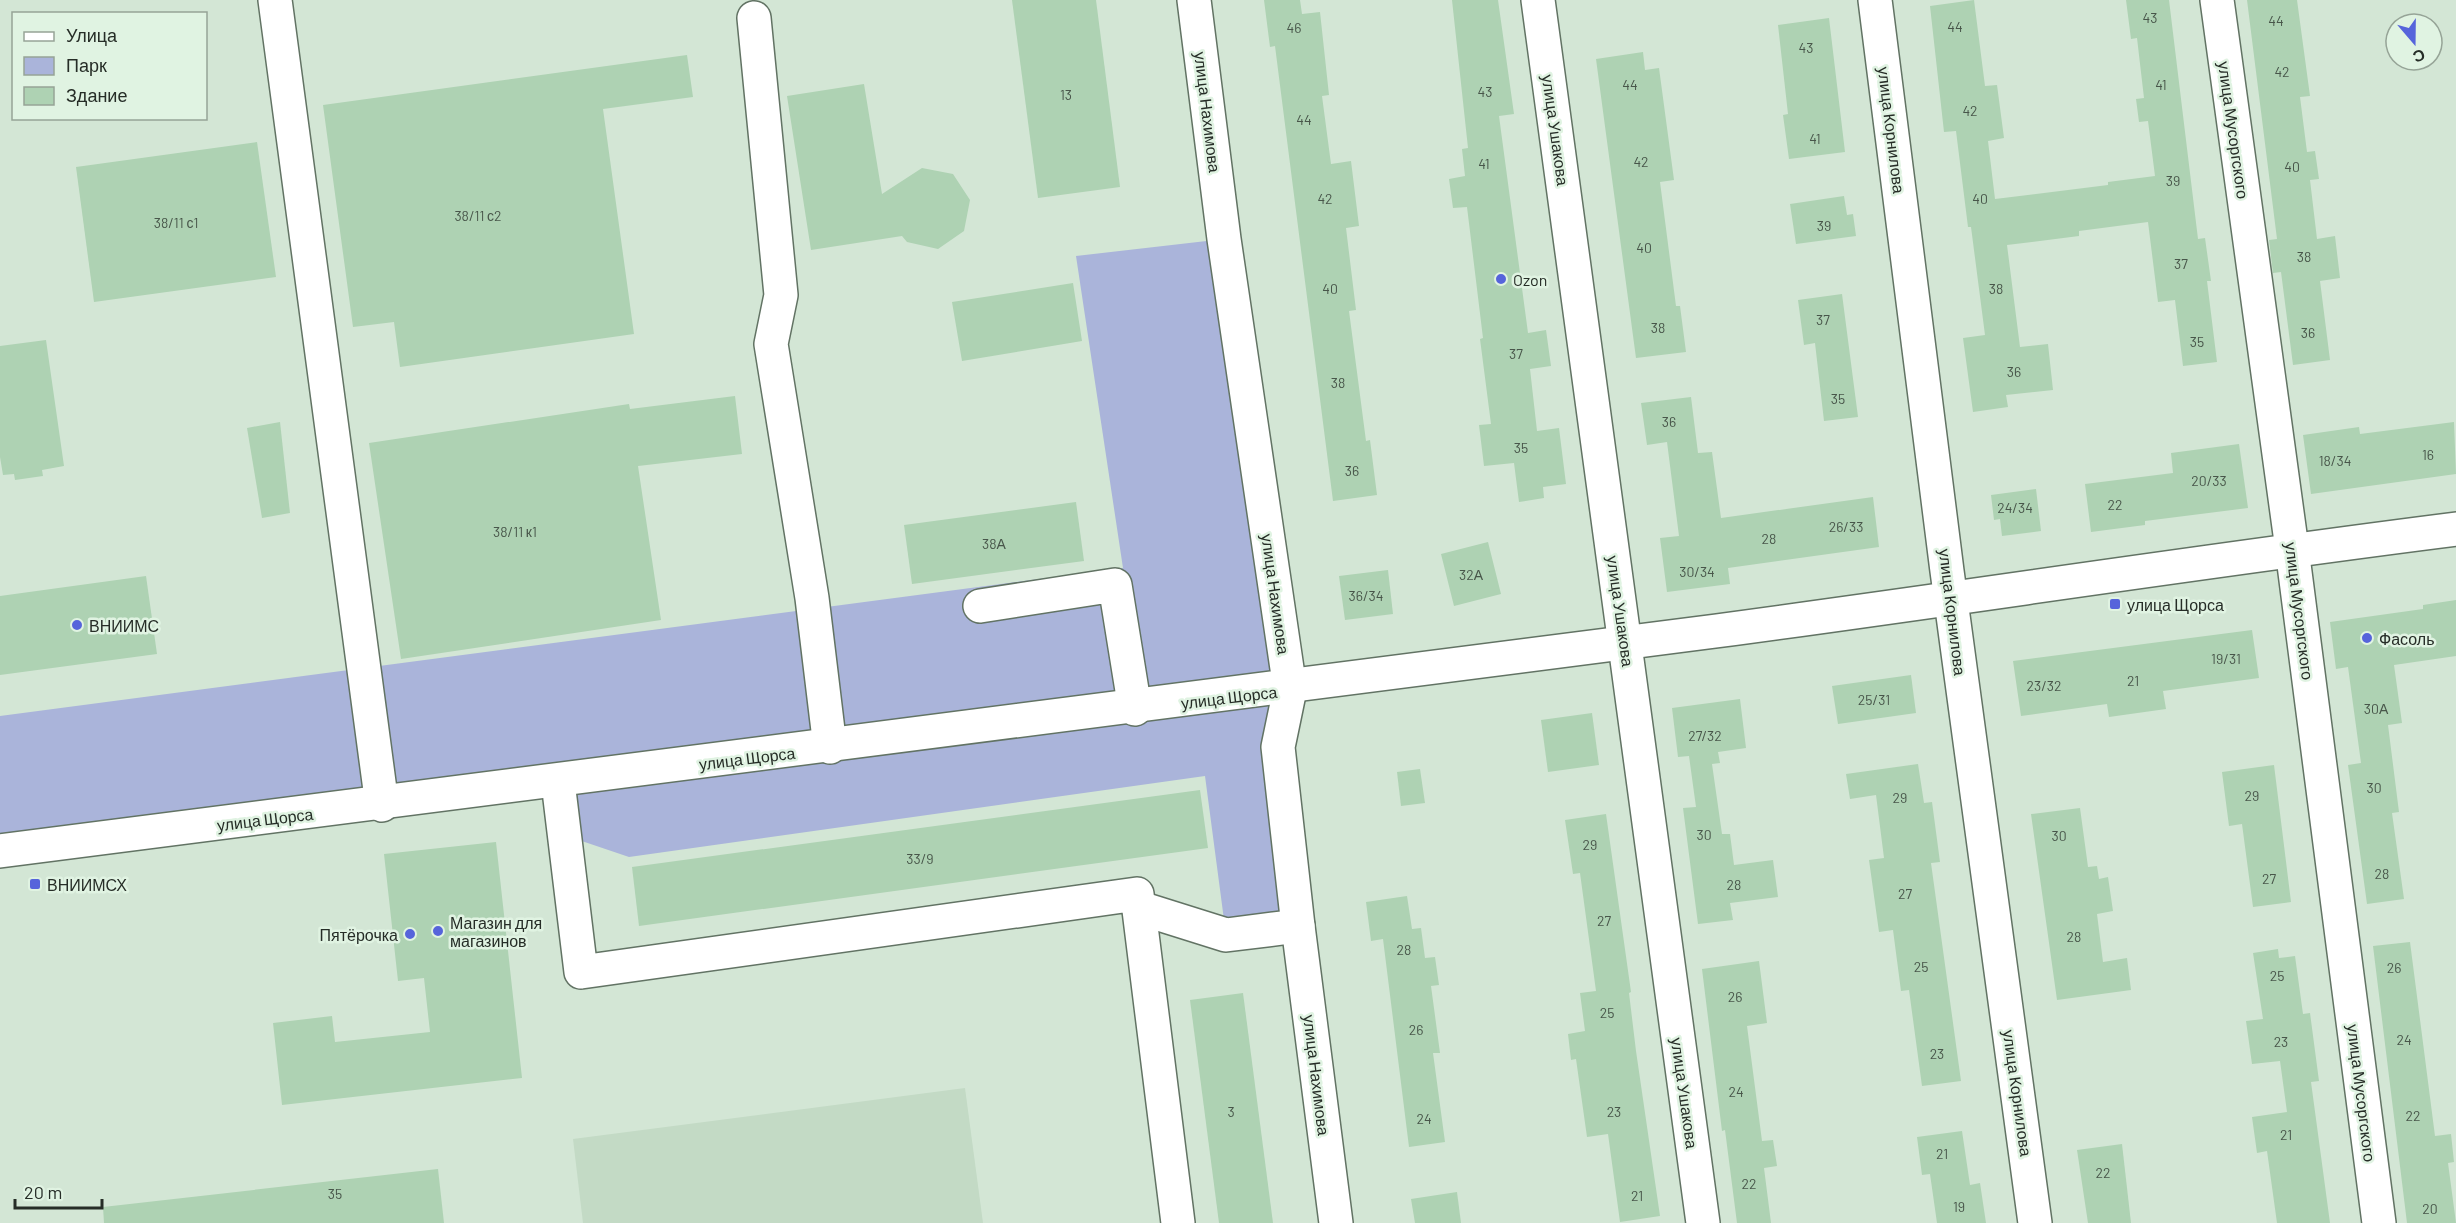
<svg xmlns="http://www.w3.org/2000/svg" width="2456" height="1223" font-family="Barlow,sans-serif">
  <rect width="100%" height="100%" fill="#d3e6d5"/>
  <path fill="#c3dac5" d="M965,1088L983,1223H583L573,1139Z"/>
  <path fill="#aab4da" d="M1224,239L1290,689L1298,926L1226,935L1205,776L629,857L564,835L558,782L0,850V716L1123,568L1076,256Z"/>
  <g fill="#aed2b3">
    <path d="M1012,0H1096L1120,187L1038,198Z"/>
    <path d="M1264,0H1300L1302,14L1320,12L1329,95L1322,96L1331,164L1351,161L1359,226L1346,228L1356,310L1349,311L1366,441L1370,440L1377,495L1333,501L1275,46L1270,47Z"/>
    <path d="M1452,0H1498L1514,114L1499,116L1528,333L1546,330L1551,366L1530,369L1537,431L1559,428L1566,484L1543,487L1544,498L1519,502L1514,463L1484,466L1479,425L1491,424L1480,339L1483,338L1467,207L1453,208L1449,179L1465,176L1462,149L1468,148Z"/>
    <path d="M1974,0L1985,86L1997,85L2004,138L1988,141L1995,199L2108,185V182L2155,176L2148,121L2139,122L2136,99L2144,98L2137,38L2131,39L2126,0H2169L2198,239L2205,238L2211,281H2207L2217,362L2183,366L2175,300L2158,302L2148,222L2079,231V236L2007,245L2020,347L2048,344L2053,390L2006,395L2008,407L1973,412L1963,338L1985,335L1971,227H1968L1956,131L1944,132L1930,6Z"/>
    <path d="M2247,0H2297L2310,96L2300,97L2307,152L2315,151L2319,179L2310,180L2317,239L2335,236L2340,278L2320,281L2330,360L2293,365L2281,272L2273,273L2269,240L2277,239Z"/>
    <path d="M1829,18L1845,152L1789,159L1783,115L1788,114L1778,25Z"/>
    <path d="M1643,52L1645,70L1659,68L1674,180L1660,182L1676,306H1680L1686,352L1636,358L1596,59Z"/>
    <path d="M687,55L693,97L603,109L634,334L400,367L394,322L353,327L323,105Z"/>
    <path d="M864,84L882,194L922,168L953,174L970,200L964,231L938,249L907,242L902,236L811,250L787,96Z"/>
    <path d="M257,142L276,277L94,302L76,167Z"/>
    <path d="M1844,196L1847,215L1853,214L1856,236L1796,244L1790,204Z"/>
    <path d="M1073,283L1082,341L962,361L952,302Z"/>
    <path d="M1842,294L1858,417L1824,421L1815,343L1804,345L1798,300Z"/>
    <path d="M46,340L64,466L42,470L43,476L15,480L14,474L3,475L0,457V346Z"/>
    <path d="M735,396L742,454L638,466L661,620L401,659L369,443L629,404L630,409Z"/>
    <path d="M1691,397L1698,453L1712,452L1721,518L1873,497L1879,547L1728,568L1730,584L1667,592L1660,538L1679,536L1667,442L1647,445L1641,403Z"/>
    <path d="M280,422L290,513L262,518L247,428Z"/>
    <path d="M2454,422L2456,474L2311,494L2303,435L2359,427L2360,434Z"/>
    <path d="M2239,444L2248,508L2145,521V525L2091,532L2085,484L2173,473L2171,453Z"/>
    <path d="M2036,489L2041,531L2002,536L2000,519L1994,520L1991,495Z"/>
    <path d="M1076,502L1084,561L912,584L904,525Z"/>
    <path d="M1488,542L1501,594L1454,606L1441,554Z"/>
    <path d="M1388,570L1393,614L1345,620L1339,576Z"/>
    <path d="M146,576L157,654L0,675V596Z"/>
    <path d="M2456,600V656L2394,665L2402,723L2388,725L2399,812L2392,813L2404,899L2367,904L2348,765L2361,763L2348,667L2336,669L2330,622L2423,609V605Z"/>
    <path d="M2252,630L2259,678L2163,691L2166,709L2109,717L2107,704L2021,716L2013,661Z"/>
    <path d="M1911,675L1916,713L1838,724L1832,686Z"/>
    <path d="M1740,699L1746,748L1718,752L1720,763L1712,764L1722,834H1730L1734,865L1773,860L1778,897L1730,903L1733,920L1698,924L1683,808L1696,807L1689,756L1678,757L1672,708Z"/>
    <path d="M1592,713L1599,765L1548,772L1541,720Z"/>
    <path d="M1918,764L1924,803L1932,802L1940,862L1931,863L1961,1081L1922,1086L1909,990L1901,991L1893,930L1879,932L1869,860L1884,858L1876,795L1850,799L1846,774Z"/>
    <path d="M2274,765L2291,902L2253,907L2242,824L2229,826L2222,772Z"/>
    <path d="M1420,769L1425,803L1401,806L1397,772Z"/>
    <path d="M1200,790L1208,848L639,926L632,867Z"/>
    <path d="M2080,808L2088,867L2097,866L2099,879L2108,877L2113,911L2097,914L2103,962L2127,958L2131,990L2057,1000L2031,814Z"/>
    <path d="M1606,814L1631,992L1629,993L1636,1051L1660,1216L1620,1222L1608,1134L1587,1137L1576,1059L1571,1060L1568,1034L1585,1031L1580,993L1596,991L1580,873L1573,874L1565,820Z"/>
    <path d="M496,842L522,1078L282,1105L273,1023L332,1016L335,1042L430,1032L424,978L398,981L384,854Z"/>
    <path d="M1407,896L1412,929L1421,928L1425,958L1435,957L1439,985L1431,986L1440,1053H1433L1445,1142L1409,1147L1383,939L1371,941L1366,902Z"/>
    <path d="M2410,942L2435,1136L2451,1134L2454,1162L2448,1163L2456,1223H2407L2373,946Z"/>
    <path d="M2278,949L2279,958L2295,956L2303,1014L2310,1013L2319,1081L2311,1082L2330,1223H2277L2267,1151L2257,1153L2252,1117L2287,1112L2280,1061L2252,1064L2246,1021L2263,1019L2253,953Z"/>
    <path d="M1759,961L1767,1023L1747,1026L1762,1141L1773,1140L1777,1166L1764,1168L1771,1223H1737L1725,1130L1722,1131L1702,969Z"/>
    <path d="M1243,993L1273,1223H1219L1190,1000Z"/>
    <path d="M1962,1131L1970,1185L1980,1183L1986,1223H1937L1930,1174L1922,1175L1917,1137Z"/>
    <path d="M2122,1144L2131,1223H2088L2077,1150Z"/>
    <path d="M438,1169L444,1223H104L103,1207Z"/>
    <path d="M1457,1192L1461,1223H1415L1411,1199Z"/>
  </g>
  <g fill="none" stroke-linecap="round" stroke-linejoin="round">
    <g stroke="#627364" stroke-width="36">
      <g id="minor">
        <path d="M275,0L382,805"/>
        <path d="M1194,0L1224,239L1290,689L1278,747L1298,926L1336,1223"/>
        <path d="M1538,0L1703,1223"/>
        <path d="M1875,0L1947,571L2035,1223"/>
        <path d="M2217,0L2292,549L2379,1223"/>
        <path d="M754,18L781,295L771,344L812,598L830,747"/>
        <path d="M980,606L1115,585L1135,709"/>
        <path d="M558,782L581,972L1137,894L1178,1223"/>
        <path d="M0,851C573,783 1145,708 1716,631C1963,598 2209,560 2456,529"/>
        <path d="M1140,908L1226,935L1298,926"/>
      </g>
    </g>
    <use href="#minor" stroke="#fff" stroke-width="33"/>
  </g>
  <g fill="#5664db" stroke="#e0f3e2" stroke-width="2">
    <circle cx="1501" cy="279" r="6"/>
    <rect x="2109" y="598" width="12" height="12" rx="3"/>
    <circle cx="77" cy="625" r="6"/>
    <circle cx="2367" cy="638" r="6"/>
    <rect x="29" y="878" width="12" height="12" rx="3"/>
    <circle cx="438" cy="931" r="6"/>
    <circle cx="410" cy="934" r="6"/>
  </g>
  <g text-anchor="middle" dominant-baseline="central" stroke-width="5" stroke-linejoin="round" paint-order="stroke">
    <g font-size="14" fill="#48564a">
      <text x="2150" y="17">43</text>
      <text x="2276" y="20">44</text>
      <text x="1955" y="26">44</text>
      <text x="1294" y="27">46</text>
      <text x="1806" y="47">43</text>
      <text x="2282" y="71">42</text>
      <text x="1630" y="84">44</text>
      <text x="2161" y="84">41</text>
      <text x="1485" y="91">43</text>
      <text x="1066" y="94">13</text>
      <text x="1970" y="110">42</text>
      <text x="1304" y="119">44</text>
      <text x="1815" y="138">41</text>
      <text x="1641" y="161">42</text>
      <text x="1484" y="163">41</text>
      <text x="2292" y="166">40</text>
      <text x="2173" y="180">39</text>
      <text x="1325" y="198">42</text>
      <text x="1980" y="198">40</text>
      <text x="478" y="215">38/11 с2</text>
      <text x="176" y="222">38/11 с1</text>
      <text x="1824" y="225">39</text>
      <text x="1644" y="247">40</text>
      <text x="2304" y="256">38</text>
      <text x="2181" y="263">37</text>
      <text x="1330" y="288">40</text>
      <text x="1996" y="288">38</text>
      <text x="1823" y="319">37</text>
      <text x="1658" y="327">38</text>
      <text x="2308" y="332">36</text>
      <text x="2197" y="341">35</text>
      <text x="1516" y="353">37</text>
      <text x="2014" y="371">36</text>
      <text x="1338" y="382">38</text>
      <text x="1838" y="398">35</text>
      <text x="1669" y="421">36</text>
      <text x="1521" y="447">35</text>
      <text x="2428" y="454">16</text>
      <text x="2335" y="460">18/34</text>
      <text x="1352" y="470">36</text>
      <text x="2209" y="480">20/33</text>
      <text x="2115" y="504">22</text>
      <text x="2015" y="507">24/34</text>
      <text x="1846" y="526">26/33</text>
      <text x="515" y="531">38/11 к1</text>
      <text x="1769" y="538">28</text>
      <text x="994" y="543">38А</text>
      <text x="1697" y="571">30/34</text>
      <text x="1471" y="574">32А</text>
      <text x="1366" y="595">36/34</text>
      <text x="2226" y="658">19/31</text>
      <text x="2133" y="680">21</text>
      <text x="2044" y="685">23/32</text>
      <text x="1874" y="699">25/31</text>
      <text x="2376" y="708">30А</text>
      <text x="1705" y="735">27/32</text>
      <text x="2374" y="787">30</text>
      <text x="2252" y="795">29</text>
      <text x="1900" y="797">29</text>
      <text x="1704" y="834">30</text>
      <text x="2059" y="835">30</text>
      <text x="1590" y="844">29</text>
      <text x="920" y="858">33/9</text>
      <text x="2382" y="873">28</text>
      <text x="2269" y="878">27</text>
      <text x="1734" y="884">28</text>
      <text x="1905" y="893">27</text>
      <text x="1604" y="920">27</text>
      <text x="2074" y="936">28</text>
      <text x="1404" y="949">28</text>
      <text x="1921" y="966">25</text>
      <text x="2394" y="967">26</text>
      <text x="2277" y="975">25</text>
      <text x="1735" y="996">26</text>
      <text x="1607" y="1012">25</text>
      <text x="1416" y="1029">26</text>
      <text x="2404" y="1039">24</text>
      <text x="2281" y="1041">23</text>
      <text x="1937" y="1053">23</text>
      <text x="1736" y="1091">24</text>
      <text x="1231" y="1111">3</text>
      <text x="1614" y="1111">23</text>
      <text x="2413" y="1115">22</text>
      <text x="1424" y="1118">24</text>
      <text x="2286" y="1134">21</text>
      <text x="1942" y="1153">21</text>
      <text x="2103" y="1172">22</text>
      <text x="1749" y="1183">22</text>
      <text x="335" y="1193">35</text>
      <text x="1637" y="1195">21</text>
      <text x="1959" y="1206">19</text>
      <text x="2430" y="1208">20</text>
    </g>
    <g font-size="16" fill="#262d27" stroke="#e0f3e2">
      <text transform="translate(1208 112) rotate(83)">улица Нахимова</text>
      <text transform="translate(1556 130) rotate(82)">улица Ушакова</text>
      <text transform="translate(1892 130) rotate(83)">улица Корнилова</text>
      <text transform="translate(2234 130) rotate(82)">улица Мусоргского</text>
      <text transform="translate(1276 594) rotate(82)">улица Нахимова</text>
      <text transform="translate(1621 611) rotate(82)">улица Ушакова</text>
      <text transform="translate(2300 611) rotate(83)">улица Мусоргского</text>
      <text transform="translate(1953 612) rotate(83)">улица Корнилова</text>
      <text transform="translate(1229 697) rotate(-7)">улица Щорса</text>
      <text transform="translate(747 758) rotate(-7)">улица Щорса</text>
      <text transform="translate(265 819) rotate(-7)">улица Щорса</text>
      <text transform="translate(1317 1075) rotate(83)">улица Нахимова</text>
      <text transform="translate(1685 1093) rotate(82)">улица Ушакова</text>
      <text transform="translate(2018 1093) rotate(82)">улица Корнилова</text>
      <text transform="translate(2362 1093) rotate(83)">улица Мусоргского</text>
    </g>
    <g font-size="16" fill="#262d27" stroke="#e0f3e2" text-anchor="start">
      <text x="1513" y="279">Ozon</text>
      <text x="2127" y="604">улица Щорса</text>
      <text x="89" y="625">ВНИИМС</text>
      <text x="2379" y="638">Фасоль</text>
      <text x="47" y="884">ВНИИМСХ</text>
      <text x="450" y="922">Магазин для<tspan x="450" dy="18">магазинов</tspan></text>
      <text x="398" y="934" text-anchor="end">Пятёрочка</text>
    </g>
  </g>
  <rect x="12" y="12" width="195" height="108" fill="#e0f3e2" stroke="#96a497" stroke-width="1.5"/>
  <rect x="24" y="32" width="30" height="9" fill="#ffffff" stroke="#96a497" stroke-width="1.5"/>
  <text x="66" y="42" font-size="18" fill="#262d27">Улица</text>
  <rect x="24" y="57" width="30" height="18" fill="#aab4da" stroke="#96a497" stroke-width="1.5"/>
  <text x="66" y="72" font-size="18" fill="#262d27">Парк</text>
  <rect x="24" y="87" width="30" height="18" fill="#aed2b3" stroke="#96a497" stroke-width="1.5"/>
  <text x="66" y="102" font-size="18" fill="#262d27">Здание</text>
  <g transform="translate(2414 42) rotate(160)"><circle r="28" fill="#e0f3e2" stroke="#96a497" stroke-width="1.5"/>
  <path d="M0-4.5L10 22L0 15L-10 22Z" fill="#5664db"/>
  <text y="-9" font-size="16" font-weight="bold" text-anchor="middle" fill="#262d27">С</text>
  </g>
  <path d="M15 1199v9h87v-9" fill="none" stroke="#262d27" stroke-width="3"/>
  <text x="24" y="1199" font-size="18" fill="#262d27" stroke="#e0f3e2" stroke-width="4.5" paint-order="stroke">20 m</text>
</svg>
